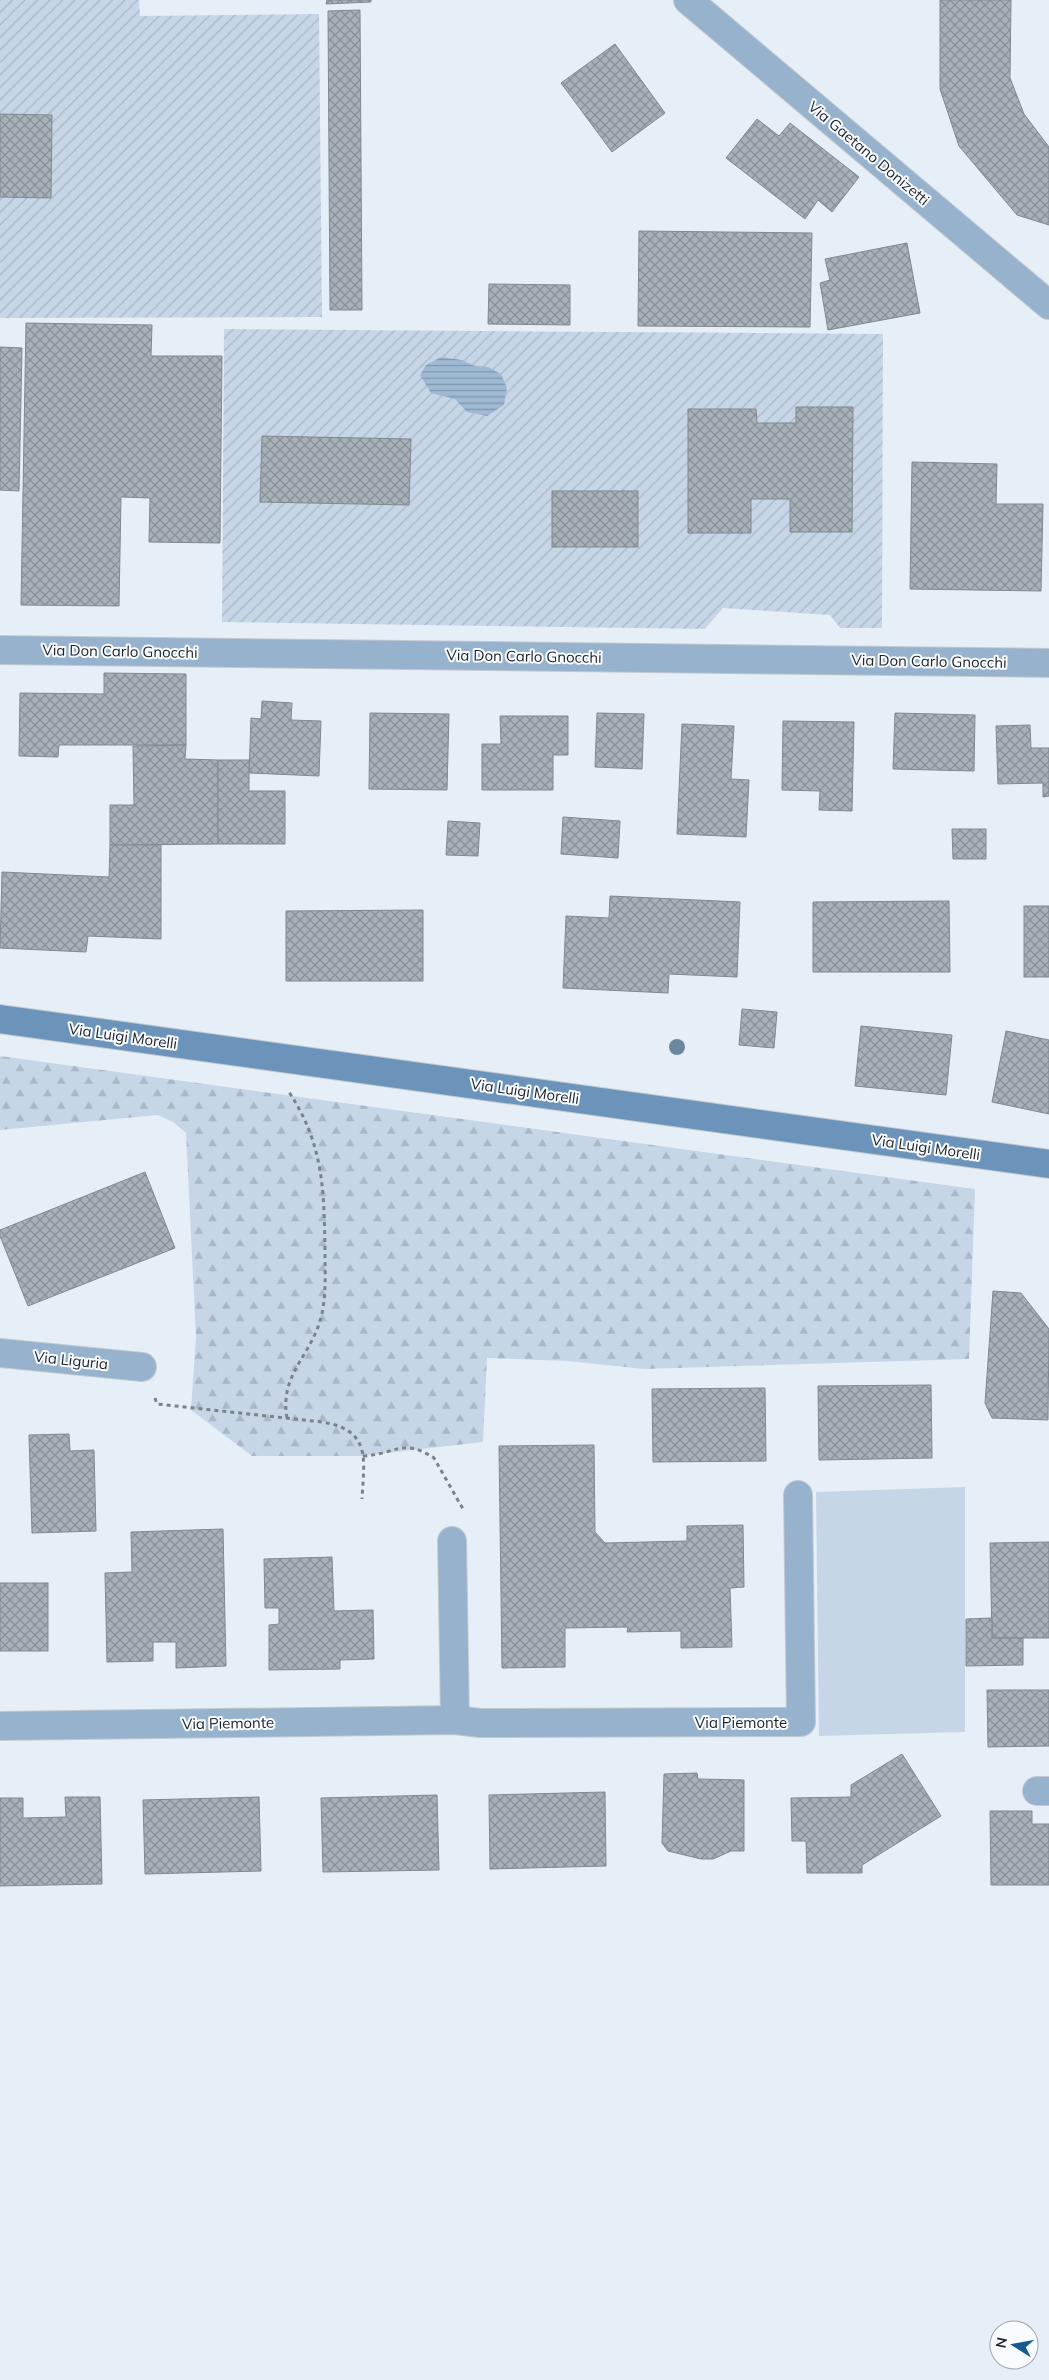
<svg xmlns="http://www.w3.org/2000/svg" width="1049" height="2380" font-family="Mulish,sans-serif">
  <defs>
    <pattern id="forest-firs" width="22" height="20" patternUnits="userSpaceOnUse" patternTransform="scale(1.25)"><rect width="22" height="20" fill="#c6d6e7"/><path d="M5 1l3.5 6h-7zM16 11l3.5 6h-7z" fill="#aab7c6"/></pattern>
    <pattern id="garden-furrows" width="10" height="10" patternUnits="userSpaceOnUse" patternTransform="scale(1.25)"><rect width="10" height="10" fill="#c6d6e7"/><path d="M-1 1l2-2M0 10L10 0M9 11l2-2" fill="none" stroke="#aab7c6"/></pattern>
    <pattern id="water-rules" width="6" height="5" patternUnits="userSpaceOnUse" patternTransform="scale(1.25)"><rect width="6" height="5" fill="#9eb9d3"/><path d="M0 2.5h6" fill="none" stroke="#8096ab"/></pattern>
    <pattern id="building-cross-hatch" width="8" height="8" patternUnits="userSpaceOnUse" patternTransform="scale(1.25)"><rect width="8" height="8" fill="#a8b1b9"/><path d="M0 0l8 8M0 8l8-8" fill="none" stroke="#889096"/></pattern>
  </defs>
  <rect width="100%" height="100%" fill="#e6eff7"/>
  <path fill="#c6d6e7" d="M965,1487V1732L819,1736L816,1492Z"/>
  <path fill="url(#forest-firs)" d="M0,1056L975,1189L969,1359L644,1369L568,1361L487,1358L483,1442L360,1456H252L191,1410L196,1337L186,1133L173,1122L158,1115L0,1130Z"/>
  <g fill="url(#garden-furrows)">
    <path d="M0,0H139L140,16L319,14L322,317L0,318Z"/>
    <path d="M224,329L883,334L882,628H840L830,615L723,608L705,629L222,622Z"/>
  </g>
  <path fill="url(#water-rules)" d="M441,357L462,360L475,366L488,367L501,374L507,388L504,405L487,416L467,412L455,399L431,393L420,375L426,365Z"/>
  <g fill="url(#building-cross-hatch)" stroke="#808890">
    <path d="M327,0H371V2L326,4Z"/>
    <path d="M940,0H1011L1010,78L1024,114L1049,147V225L1017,215L959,146L940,89Z"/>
    <path d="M360,10L362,310H330L328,11Z"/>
    <path d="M615,44L665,113L612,152L561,83Z"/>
    <path d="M0,114L52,115L51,198L0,197Z"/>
    <path d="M757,119L779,136L790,123L859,177L832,212L818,200L805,219L726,158Z"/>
    <path d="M639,231L812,233L810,327L638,326Z"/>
    <path d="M907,243L920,313L828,330L820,283L830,280L825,259Z"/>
    <path d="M489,284L570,285V325L488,324Z"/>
    <path d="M26,323L152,325L151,356H222L220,543L149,542L150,498L121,497L119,606L21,605Z"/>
    <path d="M0,347L22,348L19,491L0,490Z"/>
    <path d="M796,407H853L852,532H790V499H751V533H688V409H756L757,423H796Z"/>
    <path d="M262,436L411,439L409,505L260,502Z"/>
    <path d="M912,462L997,464L996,504H1043L1041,591L910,589Z"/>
    <rect x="552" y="491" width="86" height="56"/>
    <path d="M104,673L186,674V745H59L58,757L19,756L20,693L104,694Z"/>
    <path d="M262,701L292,703L291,720L321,721L319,776L249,773L251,718L261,719Z"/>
    <path d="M370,713L449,714L447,790L369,789Z"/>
    <path d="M597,713L644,714L642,769L595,767Z"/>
    <path d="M895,713L975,715L974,771L893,769Z"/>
    <path d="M500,716H568V755H553V790H482V744H501Z"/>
    <path d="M783,721L854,722L852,811L819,810L820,791L782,790Z"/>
    <path d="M682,724L734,726L731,779L749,780L746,837L677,834Z"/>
    <path d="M1030,725L1031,748H1049V796L1043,797V783L998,784L996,726Z"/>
    <path d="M186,745L185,759L218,760V844L110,845V805H134L133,746Z"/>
    <path d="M218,760H249V791H285V844H218Z"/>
    <path d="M563,817L620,821L618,858L561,854Z"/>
    <path d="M448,821L480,823L478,856L446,855Z"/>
    <path d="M952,829H986V859H953Z"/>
    <path d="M110,845H161V939L88,936L86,952L0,948L2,872L109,877Z"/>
    <path d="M610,896L740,902L737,977L669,974L668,993L563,988L566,916L609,918Z"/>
    <path d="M949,901L950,972H813V902Z"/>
    <rect x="1024" y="906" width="25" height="71"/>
    <path d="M423,910V981H286V911Z"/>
    <path d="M742,1009L777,1012L774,1048L739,1045Z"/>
    <path d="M861,1026L952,1035L946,1095L855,1086Z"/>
    <path d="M1006,1031L1049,1040V1114L992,1102Z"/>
    <path d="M145,1172L175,1248L28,1306L0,1236V1230Z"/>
    <path d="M993,1291L1021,1293L1049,1329L1048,1420L992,1418L985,1403Z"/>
    <path d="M931,1385L932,1458L819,1460L818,1386Z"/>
    <path d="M765,1388L766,1461L653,1462L652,1389Z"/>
    <path d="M69,1434L70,1451L94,1450L96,1531L32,1533L29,1435Z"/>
    <path d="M594,1445L595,1532L605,1543L687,1541V1526L743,1525L744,1587L730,1588L732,1647L681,1648V1631L627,1632L628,1627L565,1628V1667L502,1668L499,1446Z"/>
    <path d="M223,1529L226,1666L176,1668V1642H153V1661L107,1662L105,1573L132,1572L131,1532Z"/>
    <path d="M1049,1542V1638H992L990,1543Z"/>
    <path d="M332,1557L334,1611L373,1610L374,1659L340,1660V1669L269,1670V1625L279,1624V1608H265L264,1559Z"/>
    <rect x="0" y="1583" width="48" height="68"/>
    <path d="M992,1618V1638H1023V1665L966,1666V1619Z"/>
    <path d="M987,1690H1049V1746L988,1747Z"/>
    <path d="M902,1754L941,1816L862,1865V1873H807L806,1841H792L791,1798L851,1797V1785Z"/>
    <path d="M697,1773L698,1779L744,1780V1851H731L713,1859H701L668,1851L662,1843L664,1774Z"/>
    <path d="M605,1792L606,1866L490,1869L489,1795Z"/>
    <path d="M437,1795L439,1870L323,1872L321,1798Z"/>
    <path d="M65,1797H100L102,1884L0,1886V1798H23V1818L66,1817Z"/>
    <path d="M259,1797L261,1871L145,1874L143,1800Z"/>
    <path d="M990,1811H1032V1824H1049V1885H991Z"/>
  </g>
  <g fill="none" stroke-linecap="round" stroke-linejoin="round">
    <g stroke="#c2cad1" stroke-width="30">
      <g id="street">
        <path d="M688,0L1049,305"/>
        <path d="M0,650L1049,663"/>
        <path d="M0,1353L142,1367"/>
        <path d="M452,1541L455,1720"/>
        <path d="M0,1726L455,1720L480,1723L801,1722L798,1495"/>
        <path d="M1037,1791H1049"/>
      </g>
    </g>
    <g stroke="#c2cad1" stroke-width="30">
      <path id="secondary" d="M0,1019L1049,1164"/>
    </g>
    <g stroke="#7c8287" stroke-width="3" stroke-dasharray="4 4" stroke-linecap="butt">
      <path d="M155,1398L157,1404L322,1422C372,1430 364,1460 362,1499"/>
      <path d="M287,1418C280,1378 305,1361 318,1327C327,1303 325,1277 325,1252C324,1191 324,1145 289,1092"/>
      <path d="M363,1456C393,1455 403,1437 434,1458L463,1509"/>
    </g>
    <use href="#street" stroke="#97b2cc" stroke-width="28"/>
    <use href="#secondary" stroke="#6c94bb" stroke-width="28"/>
  </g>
  <circle fill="#6b889e" cx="677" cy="1047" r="8"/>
  <g text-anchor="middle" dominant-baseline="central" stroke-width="4" stroke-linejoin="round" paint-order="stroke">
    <g font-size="15" fill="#1e2225" stroke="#f8fbff">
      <text transform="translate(869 153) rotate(40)">Via Gaetano Donizetti</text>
      <text transform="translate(120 651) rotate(1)">Via Don Carlo Gnocchi</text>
      <text transform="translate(524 656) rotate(1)">Via Don Carlo Gnocchi</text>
      <text transform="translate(929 661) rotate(1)">Via Don Carlo Gnocchi</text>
      <text transform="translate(123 1036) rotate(8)">Via Luigi Morelli</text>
      <text transform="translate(525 1091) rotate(8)">Via Luigi Morelli</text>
      <text transform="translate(926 1147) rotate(8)">Via Luigi Morelli</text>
      <text transform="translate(71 1360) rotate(6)">Via Liguria</text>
      <text x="741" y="1722">Via Piemonte</text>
      <text transform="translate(228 1723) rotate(-1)">Via Piemonte</text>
    </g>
  </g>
  <g transform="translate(1014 2345) rotate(281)"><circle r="24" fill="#f8fbff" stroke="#a1a4a8"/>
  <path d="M0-4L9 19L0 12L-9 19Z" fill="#17598e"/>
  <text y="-8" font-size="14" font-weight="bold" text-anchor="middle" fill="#1e2225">N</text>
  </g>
</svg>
